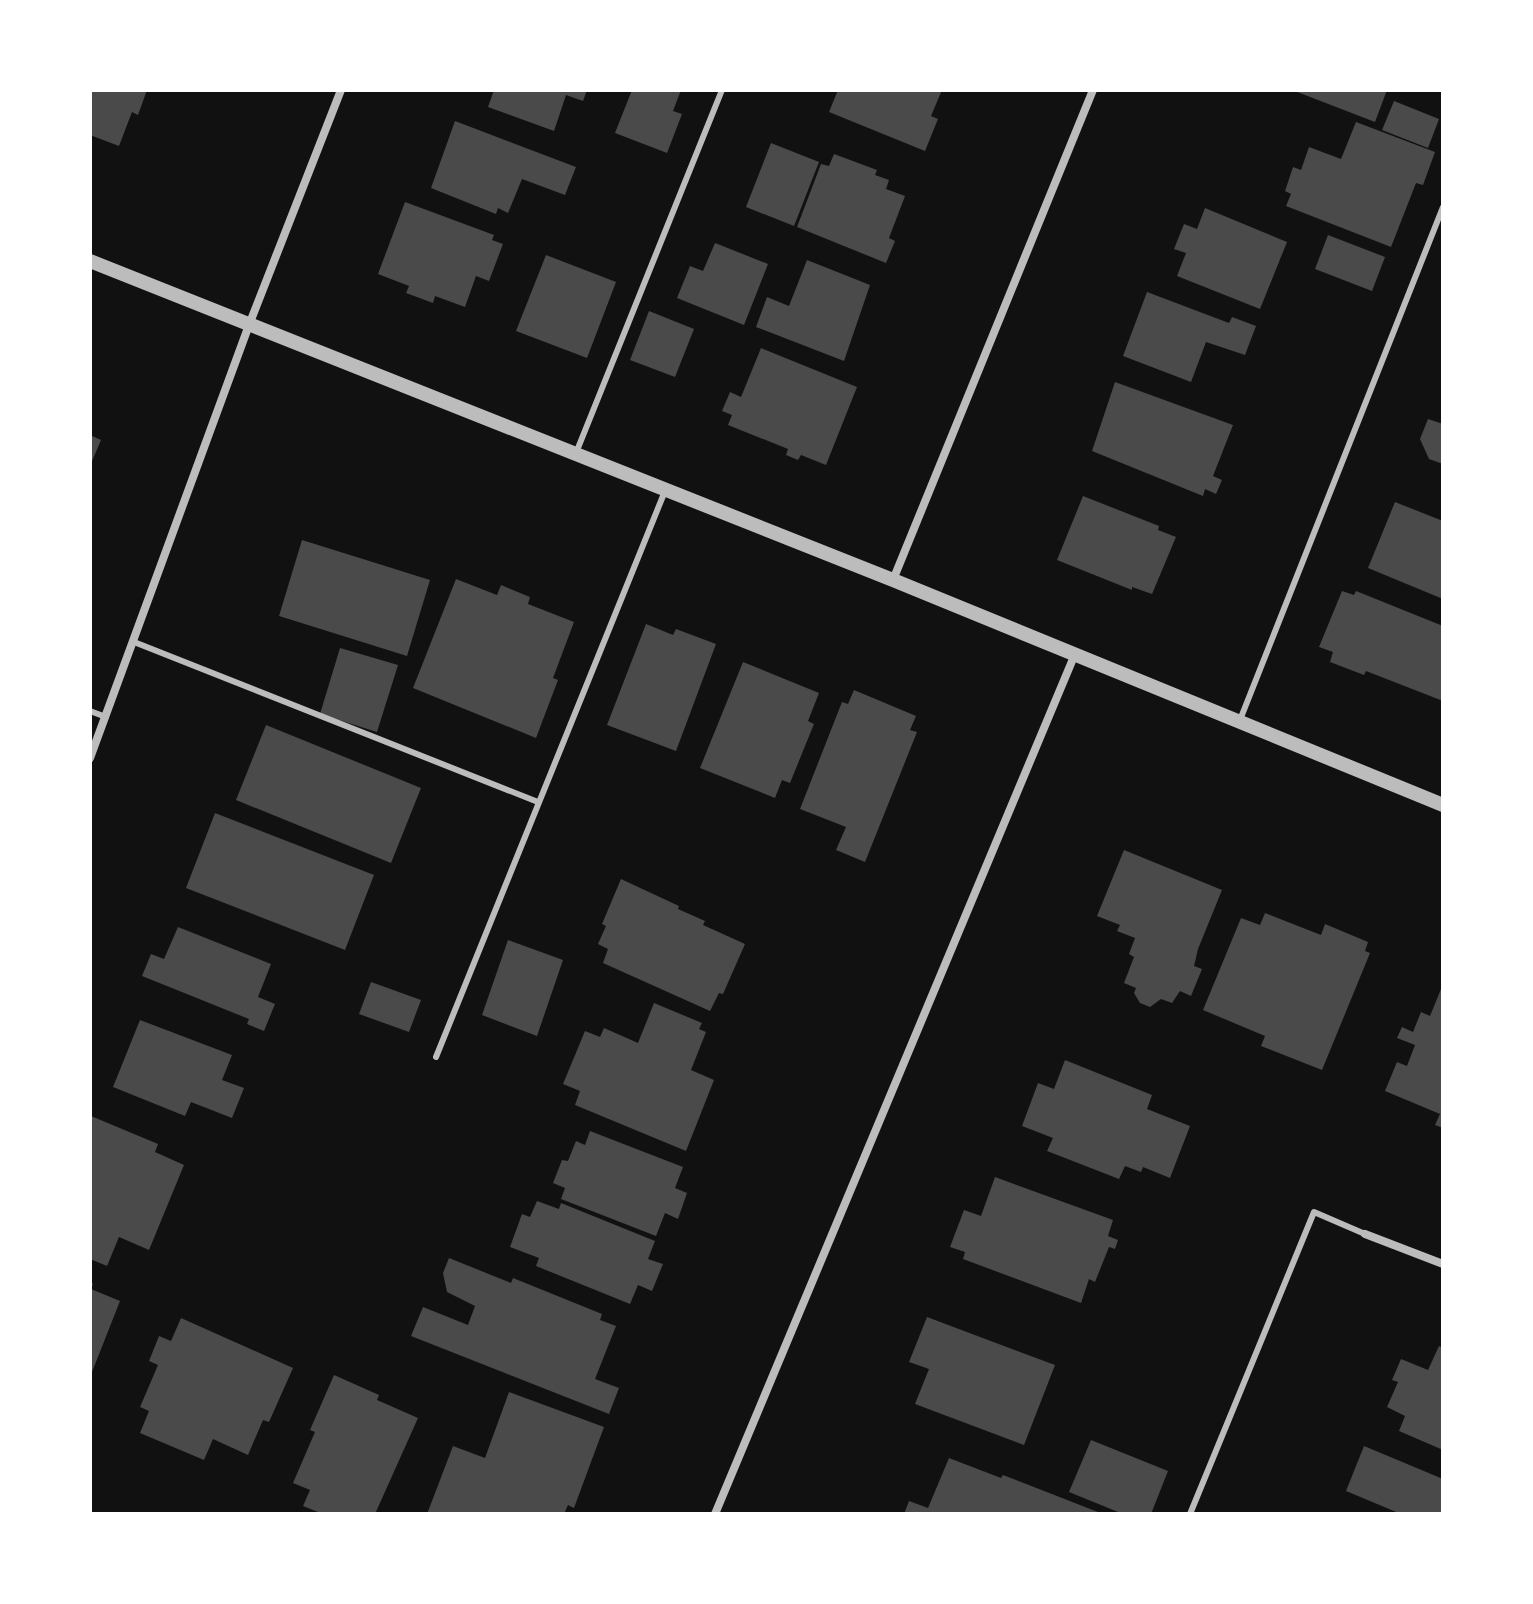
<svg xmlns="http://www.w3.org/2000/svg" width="1533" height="1604" font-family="Rubik,sans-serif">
  <rect width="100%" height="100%" fill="#111"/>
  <g fill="#4a4a4a">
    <path d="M90,90H147L138,115L132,112L119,146L90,135Z"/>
    <path d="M494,90H587L583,101L566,95L554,131L488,107Z"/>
    <path d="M632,90H681L673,111L682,114L667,153L615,133Z"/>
    <path d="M838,90H942L931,116L938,119L925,151L829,112Z"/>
    <path d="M1292,90H1387L1375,122Z"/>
    <path d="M1394,101L1439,119L1428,148L1382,130Z"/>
    <path d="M455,121L576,167L565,195L522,179L508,213L498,208L496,214L431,188Z"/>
    <path d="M1356,122L1435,152L1423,185L1416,183L1391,247L1286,206L1291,194L1285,191L1293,167L1301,170L1309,147L1341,159Z"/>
    <path d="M771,143L819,162L794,226L746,207Z"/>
    <path d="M834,154L877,170L875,175L889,180L886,189L905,196L889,238L895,241L886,263L797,227L821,164L829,166Z"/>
    <path d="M405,202L494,235L492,240L503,244L489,281L476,276L465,307L435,296L433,303L406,293L409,286L378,274Z"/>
    <path d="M1205,208L1287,242L1260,309L1177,276L1186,253L1174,249L1184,224L1197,229Z"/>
    <path d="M1328,235L1385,257L1372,291L1315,269Z"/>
    <path d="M715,243L768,264L744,325L677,298L690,266L703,271Z"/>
    <path d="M546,255L616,282L587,358L516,331Z"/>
    <path d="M807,260L870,285L844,361L756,327L767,297L789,306Z"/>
    <path d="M1147,292L1229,323L1232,317L1256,326L1245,355L1206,342L1191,382L1123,356Z"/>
    <path d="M649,311L694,329L675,377L630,360Z"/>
    <path d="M761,348L857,387L826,465L801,455L798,460L786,455L788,449L728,425L732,415L722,411L730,392L741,397Z"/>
    <path d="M1115,382L1233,425L1213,476L1222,480L1216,494L1205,489L1203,496L1092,451Z"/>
    <path d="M1428,419L1443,424V464L1429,459L1420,439Z"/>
    <path d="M90,435L101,440L90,466Z"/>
    <path d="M1083,496L1159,526L1158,530L1176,537L1152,594L1132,587V590L1057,560Z"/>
    <path d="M1395,502L1443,521V599L1368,568Z"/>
    <path d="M302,540L430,580L407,656L279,616Z"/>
    <path d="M456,579L497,595L501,585L530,597L528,604L574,622L553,678L558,680L536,738L413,688Z"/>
    <path d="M1342,591L1354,595L1356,591L1443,626V701L1366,671L1364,675L1330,662L1333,652L1319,647Z"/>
    <path d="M646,624L673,635L676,629L716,644L676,751L607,725Z"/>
    <path d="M340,648L398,665L377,732L320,714Z"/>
    <path d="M743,662L819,693L808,721L814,724L790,783L782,780L775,798L700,768Z"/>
    <path d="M854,690L916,716L910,730L917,732L865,862L836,850L846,827L800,809L842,702L848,704Z"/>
    <path d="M266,725L421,788L391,863L236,800Z"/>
    <path d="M215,813L374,875L345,950L186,888Z"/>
    <path d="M1124,850L1222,890L1198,949L1194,966L1202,969L1191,996L1180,991L1172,1003L1161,999L1150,1007L1140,1003L1134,993L1136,988L1124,983L1134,957L1129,954L1135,938L1117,931L1120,925L1097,916Z"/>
    <path d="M621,879L679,906L678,909L705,921L703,925L745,944L723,994L719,993L710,1011L603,963L608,949L598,944L606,926L602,924Z"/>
    <path d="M1265,913L1321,935L1325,924L1368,942L1365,951L1370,953L1322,1070L1261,1046L1265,1036L1203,1010L1241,918L1260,925Z"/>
    <path d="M178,927L271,964L258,997L275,1004L264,1031L247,1024L249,1019L142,976L151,954L164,959Z"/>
    <path d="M508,940L563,960L537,1036L482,1015Z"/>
    <path d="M371,982L421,1000L409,1032L359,1014Z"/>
    <path d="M1443,984V1128L1435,1125L1440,1114L1385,1091L1397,1062L1407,1066L1415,1045L1397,1038L1402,1027L1413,1032L1421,1012L1430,1016Z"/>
    <path d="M654,1003L702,1023L699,1029L706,1032L691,1070L714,1080L686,1151L575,1105L580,1091L563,1084L585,1031L600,1037L604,1028L638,1043Z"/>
    <path d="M140,1020L232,1055L222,1080L244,1088L232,1118L191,1102L185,1116L113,1087Z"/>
    <path d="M1065,1060L1152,1095L1147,1109L1190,1126L1170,1178L1143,1167L1141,1172L1125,1166L1119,1179L1047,1151L1053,1138L1022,1126L1038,1083L1054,1089Z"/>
    <path d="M91,1116L158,1144L155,1152L184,1165L149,1250L119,1237L107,1266L90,1259Z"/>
    <path d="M590,1131L683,1167L675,1188L687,1193L678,1219L665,1213L656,1236L561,1199L565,1188L553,1183L562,1160L568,1161L576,1141L585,1145Z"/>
    <path d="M995,1177L1113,1220L1108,1236L1118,1240L1115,1249L1109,1247L1095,1282L1089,1279L1081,1303L963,1259L965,1252L950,1247L964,1210L981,1216Z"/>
    <path d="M537,1201L559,1209L561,1203L655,1241L648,1259L663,1264L652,1291L638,1285L630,1304L536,1266L539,1258L510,1247L522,1214L530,1217Z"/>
    <path d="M449,1258L511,1283L513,1278L602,1314L600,1320L616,1326L595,1379L619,1388L609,1414L411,1336L423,1307L468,1325L475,1306L447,1292L443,1273Z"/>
    <path d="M90,1282L93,1284L91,1289L120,1301L90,1377Z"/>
    <path d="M927,1317L1055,1365L1024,1445L915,1404L929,1369L909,1362Z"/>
    <path d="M181,1318L293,1368L269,1422L263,1420L248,1455L213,1439L204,1460L140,1433L149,1411L140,1407L158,1365L149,1361L159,1336L171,1341Z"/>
    <path d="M1439,1346L1443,1348V1450L1399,1431L1405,1416L1387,1407L1398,1382L1392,1380L1401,1359L1428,1370Z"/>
    <path d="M334,1375L379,1395L377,1400L418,1418L375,1514H323L303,1506L310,1490L293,1483L315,1432L310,1430Z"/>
    <path d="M509,1392L604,1427L574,1508L568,1505L564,1514H427L453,1446L485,1458Z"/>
    <path d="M1091,1440L1168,1471L1151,1514H1123L1069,1492Z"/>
    <path d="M1364,1446L1443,1479V1514H1401L1346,1491Z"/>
    <path d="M949,1458L1001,1478L1003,1475L1103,1514H904L909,1501L928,1508Z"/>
  </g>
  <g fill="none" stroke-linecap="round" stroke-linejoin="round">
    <g stroke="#bcbcbc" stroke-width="6">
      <path d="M576,453L722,90"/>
      <path d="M134,642L538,802"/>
      <path d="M90,711L106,717"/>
      <path d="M1240,720L1443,207"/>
      <path d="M436,1057L665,491"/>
      <path d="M1190,1514L1314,1212L1365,1234"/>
    </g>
    <g stroke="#bcbcbc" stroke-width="8">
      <path d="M893,580L1093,90"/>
      <path d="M90,758L249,325L341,90"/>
      <path d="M1365,1234L1443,1264"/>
      <path d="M715,1514L1075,654"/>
    </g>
    <path stroke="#bcbcbc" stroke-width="14" d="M90,261L893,580L1443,805"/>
  </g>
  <rect width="1533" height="1604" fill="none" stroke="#ffffff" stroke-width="184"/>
</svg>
